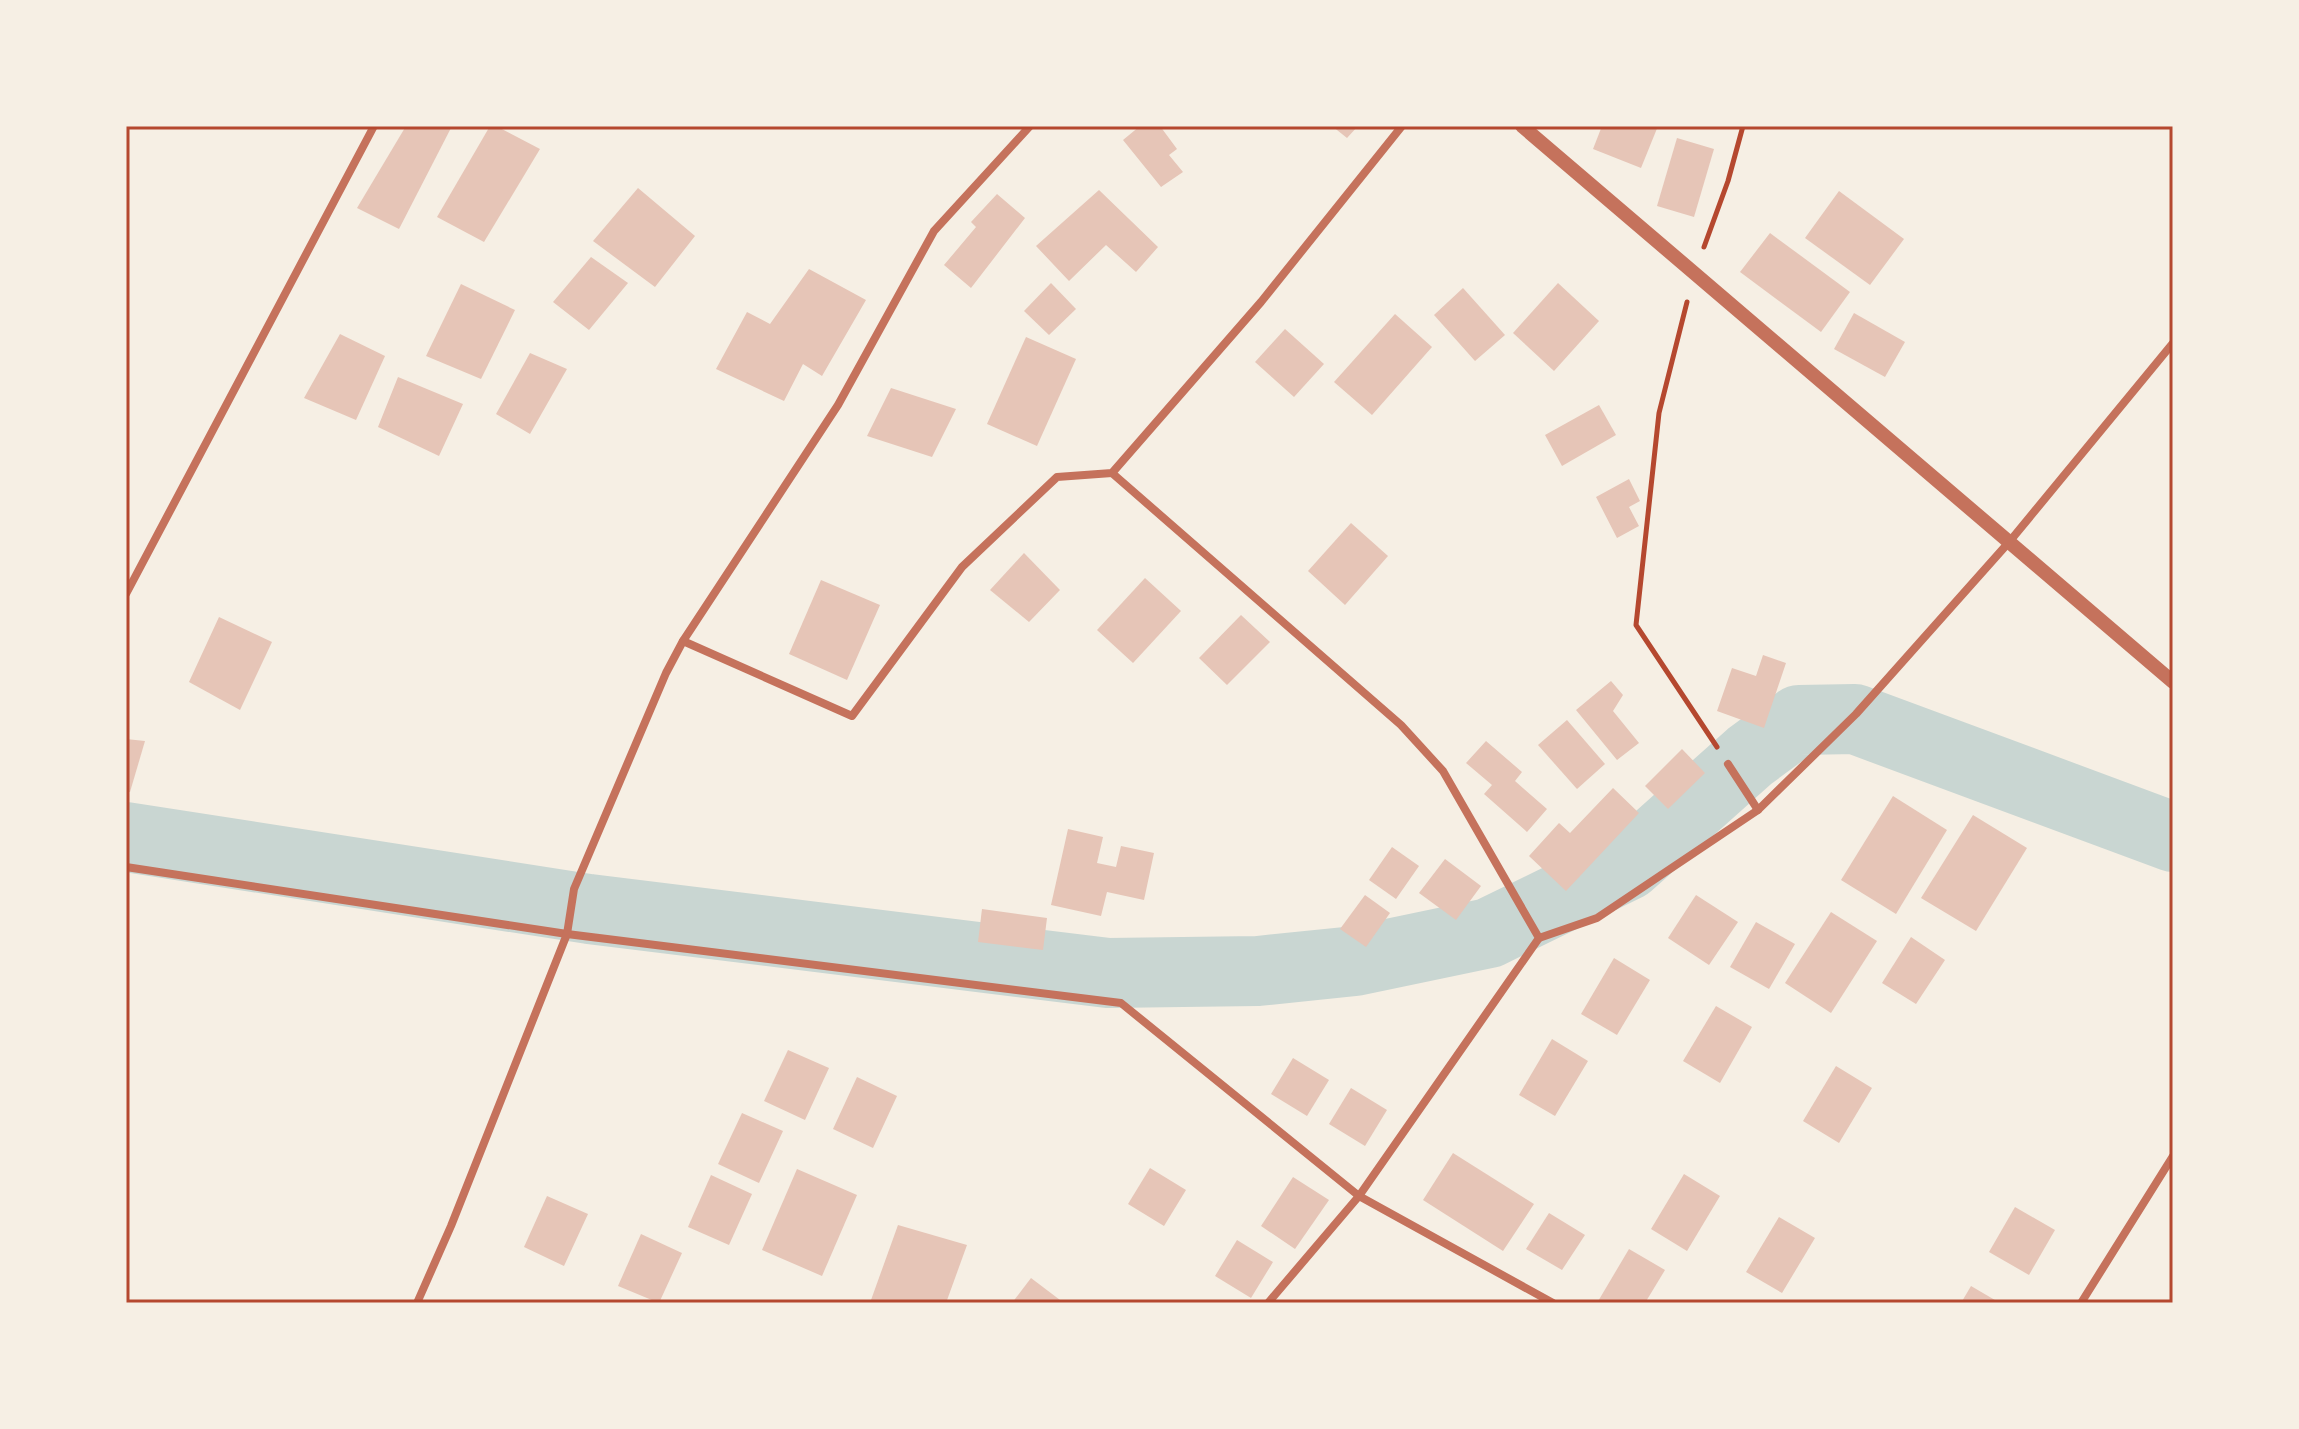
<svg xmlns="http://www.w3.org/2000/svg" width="2299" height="1429" font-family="'Space Grotesk',sans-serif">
  <rect width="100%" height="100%" fill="#f6efe4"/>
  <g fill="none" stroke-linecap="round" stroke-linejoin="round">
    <path stroke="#c9d6d2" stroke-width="70" d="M126,837L589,909L1108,973L1258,971L1355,961L1489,933L1628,865L1750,756L1799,720L1855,719L2173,837"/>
  </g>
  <g fill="#e6c5b7">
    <path d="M406,126H452L399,229L357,208Z"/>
    <path d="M490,126H496L540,149L484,242L437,217Z"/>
    <path d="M1140,126H1160L1177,149L1169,155L1183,172L1161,187L1123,140Z"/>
    <path d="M1332,126H1358L1347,138Z"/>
    <path d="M1602,126H1658L1641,168L1593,149Z"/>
    <path d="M1677,138L1714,149L1694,217L1657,206Z"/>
    <path d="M638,188L695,236L655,287L593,241Z"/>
    <path d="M1099,190L1158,247L1136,272L1106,245L1069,281L1036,246Z"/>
    <path d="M1839,191L1904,239L1870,285L1805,238Z"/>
    <path d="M997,194L1025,218L971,288L944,265L976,227L971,222Z"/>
    <path d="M1770,233L1850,292L1821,332L1740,272Z"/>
    <path d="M591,257L628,283L589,330L553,302Z"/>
    <path d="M809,269L866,300L822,376L803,364L784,401L716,369L747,312L770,324Z"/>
    <path d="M1051,283L1076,309L1049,335L1024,311Z"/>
    <path d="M1558,283L1599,321L1554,371L1513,333Z"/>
    <path d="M461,284L515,310L481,379L426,356Z"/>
    <path d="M1463,288L1505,335L1475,361L1434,315Z"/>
    <path d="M1854,313L1905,342L1885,377L1834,349Z"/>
    <path d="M1395,314L1432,347L1372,415L1334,382Z"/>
    <path d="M1285,329L1324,364L1294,397L1255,362Z"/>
    <path d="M340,334L385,356L356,420L304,398Z"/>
    <path d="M1026,337L1076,359L1037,446L987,424Z"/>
    <path d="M530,353L567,369L530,434L496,414Z"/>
    <path d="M398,377L463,404L439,456L378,427Z"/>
    <path d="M891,388L956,409L932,457L867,436Z"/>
    <path d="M1599,405L1616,435L1562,466L1545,435Z"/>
    <path d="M1629,479L1640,501L1629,507L1639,526L1617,538L1596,497Z"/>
    <path d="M1351,523L1388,556L1345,605L1308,571Z"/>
    <path d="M1024,553L1060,590L1029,622L990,590Z"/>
    <path d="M1145,578L1181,611L1133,663L1097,630Z"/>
    <path d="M821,580L880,605L847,680L789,654Z"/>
    <path d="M1241,615L1270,642L1227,685L1199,658Z"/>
    <path d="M219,617L272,642L240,710L189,682Z"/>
    <path d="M1763,655L1786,663L1764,728L1717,711L1732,668L1756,676Z"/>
    <path d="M1611,681L1623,695L1613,711L1639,743L1617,760L1576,710Z"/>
    <path d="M1567,720L1605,764L1577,789L1538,745Z"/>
    <path d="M126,739L145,741L130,792H126Z"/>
    <path d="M1486,741L1522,772L1515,781L1547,809L1527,832L1484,794L1492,785L1466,763Z"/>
    <path d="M1682,749L1705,773L1668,809L1645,786Z"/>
    <path d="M1613,788L1639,813L1566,891L1529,856L1559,823L1570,833Z"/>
    <path d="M1893,796L1947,830L1896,914L1841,880Z"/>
    <path d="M1973,815L2027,848L1976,931L1921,898Z"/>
    <path d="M1068,829L1103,837L1097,863L1116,867L1121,846L1154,853L1144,900L1107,892L1101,916L1051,905Z"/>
    <path d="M1392,847L1419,866L1396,899L1369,880Z"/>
    <path d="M1445,859L1481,886L1456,920L1419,893Z"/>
    <path d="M1365,895L1390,913L1366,947L1340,929Z"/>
    <path d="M1696,895L1738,922L1709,965L1668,938Z"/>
    <path d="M982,909L1047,918L1043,950L978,942Z"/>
    <path d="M1831,912L1877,941L1831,1013L1785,983Z"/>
    <path d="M1756,922L1795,944L1769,989L1730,967Z"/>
    <path d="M1911,937L1945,960L1916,1004L1882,983Z"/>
    <path d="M1614,958L1650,980L1617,1035L1581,1014Z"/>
    <path d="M1716,1006L1752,1027L1720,1083L1683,1061Z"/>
    <path d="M1552,1039L1588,1061L1555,1116L1519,1095Z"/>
    <path d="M788,1050L829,1068L805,1120L764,1101Z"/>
    <path d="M1293,1058L1329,1080L1307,1116L1271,1094Z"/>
    <path d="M1836,1066L1872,1088L1839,1143L1803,1121Z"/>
    <path d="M857,1077L897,1096L873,1148L833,1129Z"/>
    <path d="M1351,1088L1387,1110L1365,1146L1329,1124Z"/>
    <path d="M742,1113L783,1131L759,1183L718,1164Z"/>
    <path d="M1453,1153L1534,1204L1503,1251L1423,1200Z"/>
    <path d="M1150,1168L1186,1190L1164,1226L1128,1204Z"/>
    <path d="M797,1169L857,1195L822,1276L762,1250Z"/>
    <path d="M1684,1174L1720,1196L1687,1251L1651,1229Z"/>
    <path d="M711,1175L752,1194L729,1245L688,1227Z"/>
    <path d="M1293,1177L1329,1200L1295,1249L1261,1226Z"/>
    <path d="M547,1196L588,1214L564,1266L524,1247Z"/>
    <path d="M2015,1207L2055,1230L2029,1275L1989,1252Z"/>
    <path d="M1549,1213L1585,1235L1562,1270L1526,1249Z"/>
    <path d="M1779,1217L1815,1238L1782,1293L1746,1272Z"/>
    <path d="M898,1225L967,1245L946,1303H880L871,1300Z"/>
    <path d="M641,1234L682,1253L659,1303L618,1286Z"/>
    <path d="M1237,1240L1273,1262L1251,1298L1215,1276Z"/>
    <path d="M1629,1249L1665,1270L1645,1303H1597Z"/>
    <path d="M1031,1278L1064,1303H1012Z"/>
    <path d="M1971,1286L2000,1303H1961Z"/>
  </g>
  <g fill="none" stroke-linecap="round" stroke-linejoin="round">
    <g stroke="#b5482f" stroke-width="5">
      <path d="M1704,247L1728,181L1743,126"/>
      <path d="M1687,302L1659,413L1636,625L1717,747"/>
    </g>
    <g stroke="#c5725c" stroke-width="8">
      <path d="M1112,473L1401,725L1443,771L1539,938L1359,1196L1268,1303"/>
      <path d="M126,594L374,126"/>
      <path d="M683,641L852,716L962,567L1057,477L1112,473L1261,302L1402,126"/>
      <path d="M1728,764L1758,810"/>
      <path d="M126,867L567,934L1121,1003L1359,1196L1553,1303"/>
      <path d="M1539,938L1597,918L1758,810L1856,714L2010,541L2173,343"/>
      <path d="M417,1303L451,1226L567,934L574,889L666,673L683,641L838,405L934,231L1030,126"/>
      <path d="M2081,1303L2173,1156"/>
    </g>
    <path stroke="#c5725c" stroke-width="14" d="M1522,126L2173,682"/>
  </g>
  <rect width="2299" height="1429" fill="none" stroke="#f6efe4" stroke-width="256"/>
  <rect x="128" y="128" width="2043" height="1173" fill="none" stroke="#b5482f" stroke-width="3"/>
</svg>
